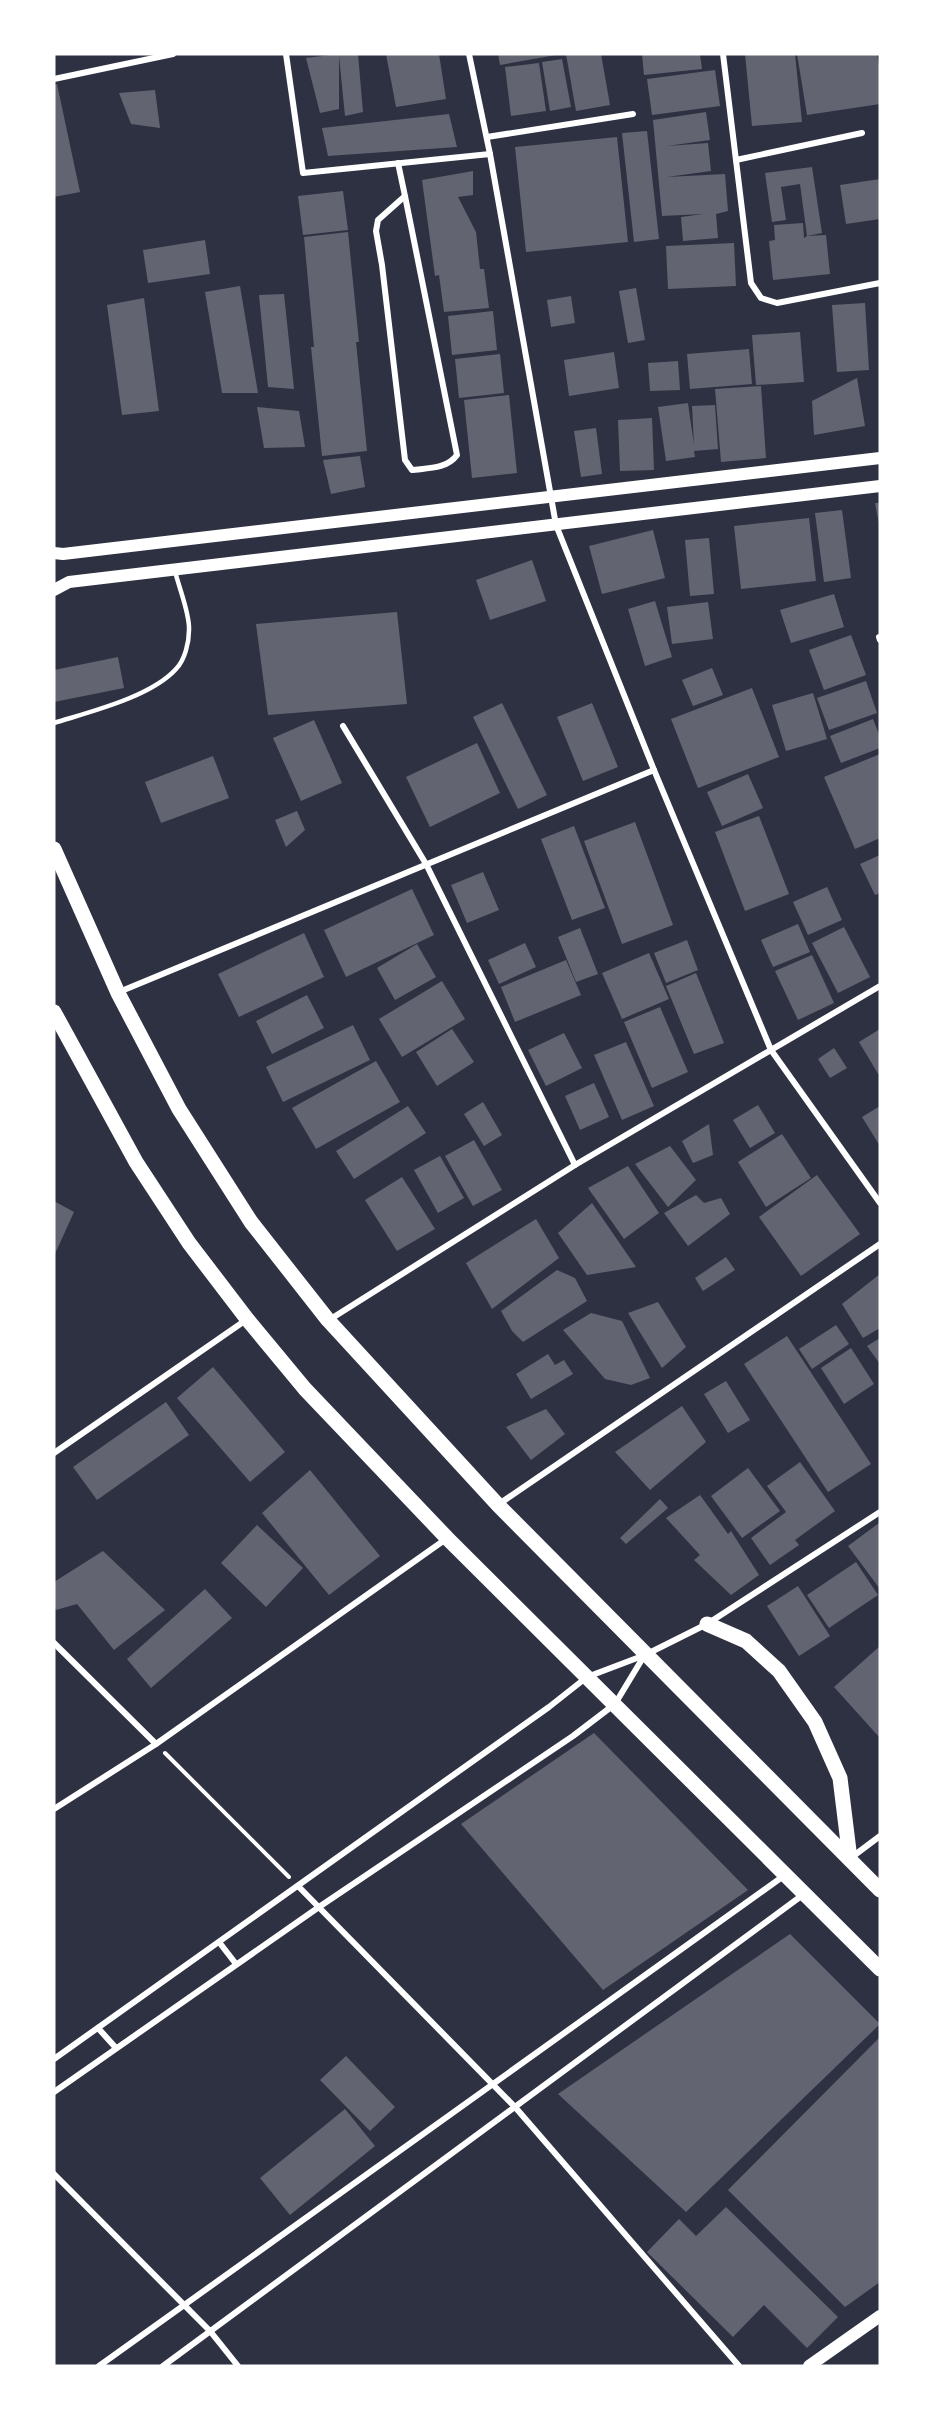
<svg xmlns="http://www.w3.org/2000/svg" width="934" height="2420" font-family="Raleway,sans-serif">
  <rect width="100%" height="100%" fill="#2d3142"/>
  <g fill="#626471">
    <path d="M339,54H358L363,112L345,116L339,56V109L320,113L306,58Z"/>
    <path d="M386,54H439L446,99L396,107Z"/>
    <path d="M498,54H556V55L500,65Z"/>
    <path d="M566,54H601L610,105L576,111Z"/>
    <path d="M642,54H700L702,69L644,75Z"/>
    <path d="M745,54H795L802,122L752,126Z"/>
    <path d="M797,54H877L880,70V104L807,115Z"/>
    <path d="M562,59L571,107L550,111L542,62Z"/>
    <path d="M539,63L546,111L511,116L505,67Z"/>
    <path d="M715,70L720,106L652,115L647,79Z"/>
    <path d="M57,84L80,192L54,197V85Z"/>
    <path d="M155,90L160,128L131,124L119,93Z"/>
    <path d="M706,112L710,140L667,146L708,143L711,171L667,177L725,174L728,211L716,214L718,238L683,241L681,217L703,214L662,216L653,120Z"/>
    <path d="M449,114L457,147L328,156L322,128Z"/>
    <path d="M647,131L659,239L634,242L622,133Z"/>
    <path d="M617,137L628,242L526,252L515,147Z"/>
    <path d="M812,167L822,233L807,236L800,184L781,187L786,220L772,222L765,173Z"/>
    <path d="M473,171V195L458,197L476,232L480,269H484L489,308L444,312L439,275L435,276L422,180Z"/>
    <path d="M880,179V219L846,224L840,185Z"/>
    <path d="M343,191L348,230L303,235L298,196Z"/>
    <path d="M803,223L804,238L807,236L826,235L830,274L773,280L769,241L775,240L774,225Z"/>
    <path d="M348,232L359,342H356L367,451L322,456L311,347H314L304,237Z"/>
    <path d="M205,240L210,274L148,283L143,250Z"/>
    <path d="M734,243L736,286L668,289L666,246Z"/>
    <path d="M240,286L258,393H222L205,292Z"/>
    <path d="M636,288L645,340L628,343L619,291Z"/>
    <path d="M284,294L294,389L268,387L259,295Z"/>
    <path d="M571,296L575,323L551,327L547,300Z"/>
    <path d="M144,298L159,411L122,415L107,305Z"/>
    <path d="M865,303L869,370L837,372L832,305Z"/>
    <path d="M493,311L497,350L452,355L448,316Z"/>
    <path d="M800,332L804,382L756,385L752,335Z"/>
    <path d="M749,349L752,384L690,389L687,354Z"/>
    <path d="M614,352L619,388L569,396L564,360Z"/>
    <path d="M500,354L504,393L459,398L455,359Z"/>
    <path d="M678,361L680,390L650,391L648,363Z"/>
    <path d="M857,378L865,426L814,435L812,401Z"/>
    <path d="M761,386L766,458L721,462L715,389Z"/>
    <path d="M509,395L517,473L472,478L464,400Z"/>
    <path d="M688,403L694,445L692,406L715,405L718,449L694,451L695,457L666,461L658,407Z"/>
    <path d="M257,407L299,411L305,447L264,448Z"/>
    <path d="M652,418L654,470L620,471L618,420Z"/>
    <path d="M596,428L602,474L581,477L574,431Z"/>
    <path d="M360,456L365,487L331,494L323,460Z"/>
    <path d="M875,503H880V524H879Z"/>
    <path d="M842,510L851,578L824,582L815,513Z"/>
    <path d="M809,518L816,581L741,589L734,526Z"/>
    <path d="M653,530L665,578L602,594L589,546Z"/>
    <path d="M709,538L714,594L690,596L685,540Z"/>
    <path d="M532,560L546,601L490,620L476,580Z"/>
    <path d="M834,594L844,627L791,643L780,610Z"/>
    <path d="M655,601L672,657L645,666L628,609Z"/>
    <path d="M708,602L713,639L672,644L667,607Z"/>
    <path d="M397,612L407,704L268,715L256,624Z"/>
    <path d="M851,635L866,675L824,690L809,650Z"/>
    <path d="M118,657L124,688L54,702V670Z"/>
    <path d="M712,668L723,695L693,706L682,680Z"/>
    <path d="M866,681L877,713L829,730L817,698Z"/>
    <path d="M752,688L779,757L698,788L671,719Z"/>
    <path d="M813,693L827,739L786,751L772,705Z"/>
    <path d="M502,703L547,795L518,809L473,717Z"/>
    <path d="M592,703L618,767L583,781L557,717Z"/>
    <path d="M873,719L880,737V748L841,763L830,736Z"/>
    <path d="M314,720L342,783L301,801L273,738Z"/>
    <path d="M477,743L500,793L430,827L406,777Z"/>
    <path d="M880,754V838L855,849L824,777Z"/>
    <path d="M213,756L229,798L161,823L145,782Z"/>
    <path d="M748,774L763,808L722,826L707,792Z"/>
    <path d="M297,811L305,830L286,847L275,820Z"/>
    <path d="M759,816L789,894L745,911L715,832Z"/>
    <path d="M635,822L673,925L622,944L584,841Z"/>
    <path d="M574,826L605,908L572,920L541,839Z"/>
    <path d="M880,855V893L875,895L860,864Z"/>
    <path d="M483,872L499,910L467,923L451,885Z"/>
    <path d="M827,887L842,920L808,935L793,902Z"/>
    <path d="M412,889L434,935L346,977L324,930Z"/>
    <path d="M798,924L810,952L773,967L761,940Z"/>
    <path d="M844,927L870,977L838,993L812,943Z"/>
    <path d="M580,928L598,974L576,982L558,937Z"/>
    <path d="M304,933L324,977L239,1017L218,974Z"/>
    <path d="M687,940L698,970L666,983L654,953Z"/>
    <path d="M525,943L536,967L499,984L488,960Z"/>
    <path d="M417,944L436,977L395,1000L377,968Z"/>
    <path d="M649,953L669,999L622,1019L602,973Z"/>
    <path d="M812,955L834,1003L798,1020L775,971Z"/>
    <path d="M566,960L581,995L515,1022L501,987Z"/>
    <path d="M696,973L724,1043L694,1054L666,986Z"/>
    <path d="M442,981L465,1019L402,1057L379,1019Z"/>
    <path d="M307,995L324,1028L272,1054L256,1021Z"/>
    <path d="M660,1007L688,1072L652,1088L624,1022Z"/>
    <path d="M353,1025L370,1060L283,1102L266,1067Z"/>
    <path d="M452,1029L474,1062L437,1086L416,1052Z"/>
    <path d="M880,1029V1077L859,1042Z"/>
    <path d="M564,1033L582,1068L546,1086L528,1050Z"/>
    <path d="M626,1042L654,1106L622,1120L594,1055Z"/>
    <path d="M834,1048L847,1068L830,1078L818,1059Z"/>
    <path d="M376,1061L400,1102L316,1149L292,1108Z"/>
    <path d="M594,1083L609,1117L580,1130L565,1096Z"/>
    <path d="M483,1102L502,1135L484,1146L464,1114Z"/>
    <path d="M758,1105L775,1133L750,1148L733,1120Z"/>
    <path d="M408,1106L426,1133L354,1179L336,1151Z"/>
    <path d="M880,1106V1146L862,1117Z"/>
    <path d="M709,1124L713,1155L693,1163L682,1141Z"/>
    <path d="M782,1134L811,1178L766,1207L738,1162Z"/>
    <path d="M474,1140L502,1190L473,1206L445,1156Z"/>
    <path d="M670,1146L696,1180L668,1207L635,1164Z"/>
    <path d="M440,1156L464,1198L438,1213L414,1170Z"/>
    <path d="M628,1166L659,1213L624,1239L588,1188Z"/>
    <path d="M817,1175L860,1234L801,1276L759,1217Z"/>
    <path d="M402,1177L435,1229L397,1251L365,1200Z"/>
    <path d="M696,1195L704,1203L721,1198L730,1214L688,1246L664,1213Z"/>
    <path d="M54,1201L74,1212L54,1256Z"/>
    <path d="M592,1203L636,1267L587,1275L558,1233Z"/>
    <path d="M536,1219L559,1258L492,1309L466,1263Z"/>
    <path d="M726,1257L735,1270L703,1291L695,1278Z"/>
    <path d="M557,1270L575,1278L587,1301L523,1342L512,1331L501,1311Z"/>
    <path d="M880,1274V1328L863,1338L842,1304Z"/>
    <path d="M658,1302L686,1347L662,1368L628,1313Z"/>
    <path d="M591,1313L622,1321L650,1378L631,1385L605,1379L563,1330Z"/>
    <path d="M836,1325L849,1344L812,1369L799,1349Z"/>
    <path d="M787,1336L871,1464L828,1492L744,1364Z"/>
    <path d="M880,1338V1364L867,1346Z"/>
    <path d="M851,1348L874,1384L844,1404L821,1368Z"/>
    <path d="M548,1354L555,1365L564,1360L573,1374L531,1399L516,1374Z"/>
    <path d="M213,1367L285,1452L250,1482L177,1398Z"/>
    <path d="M726,1381L750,1420L728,1433L704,1394Z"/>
    <path d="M166,1402L189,1435L97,1500L73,1467Z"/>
    <path d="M682,1406L706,1442L650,1490L615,1452Z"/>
    <path d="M546,1409L565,1434L531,1460L506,1427Z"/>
    <path d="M800,1462L835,1511L795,1540L799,1545L770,1565L751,1538L786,1512L767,1486Z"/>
    <path d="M748,1468L780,1511L742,1538L711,1496Z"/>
    <path d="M310,1470L380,1556L329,1595L262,1513Z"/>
    <path d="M700,1495L728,1534L731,1531L759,1575L731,1595L694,1560L700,1555L666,1518Z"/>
    <path d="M660,1499L668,1508L626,1544L620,1538Z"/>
    <path d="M879,1523L880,1524V1589L848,1546Z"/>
    <path d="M257,1525L303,1568L266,1607L221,1563Z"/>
    <path d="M103,1551L165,1610L114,1650L77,1604L56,1610L54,1607V1582Z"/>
    <path d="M856,1562L878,1595L829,1628L807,1595Z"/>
    <path d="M798,1586L830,1636L799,1656L767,1606Z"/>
    <path d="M205,1589L232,1618L151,1688L127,1659Z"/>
    <path d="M880,1646V1738L834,1687Z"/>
    <path d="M594,1733L748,1890L603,1990L461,1824Z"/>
    <path d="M790,1934L880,2024L686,2212L558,2094Z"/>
    <path d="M880,2037V2282L845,2307L728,2190Z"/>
    <path d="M346,2056L395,2107L370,2131L320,2080Z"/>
    <path d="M345,2109L375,2146L290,2215L260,2178Z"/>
    <path d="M726,2207L838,2317L807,2348L764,2305L733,2337L647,2252L679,2219L696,2236Z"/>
  </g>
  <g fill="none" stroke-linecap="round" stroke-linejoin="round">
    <path stroke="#fff" stroke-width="4" d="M165,1753L289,1877"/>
    <path stroke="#fff" stroke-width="4.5" d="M54,723C89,712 151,697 176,669C185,660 189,642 189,630C190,614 179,588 175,571"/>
    <g stroke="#fff" stroke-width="6">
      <path d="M286,54L303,173L490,154"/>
      <path d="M469,54L490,154L556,525L654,770L771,1050L880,1203"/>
      <path d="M723,54L751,283L761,298L777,303L880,283"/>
      <path d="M54,79L173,54"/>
      <path d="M487,137L633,114"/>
      <path d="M736,160L862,133"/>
      <path d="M398,163L405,196L457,455C447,469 428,468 412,470L405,460L382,265L376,231L378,220L405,196"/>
      <path d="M879,637L880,640"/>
      <path d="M343,726L426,864L575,1165"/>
      <path d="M119,992L654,770"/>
      <path d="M329,1320L575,1165L880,986"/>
      <path d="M54,1453L246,1320"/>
      <path d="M499,1504L880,1244"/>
      <path d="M54,1643L156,1744"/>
      <path d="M54,1809L156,1744L446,1539"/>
      <path d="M852,1857L880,1836"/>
      <path d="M298,1886L515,2107L739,2366"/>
      <path d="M219,1942L236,1964"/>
      <path d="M98,2028L116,2048"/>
      <path d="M54,2059L549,1707L587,1677L645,1655L707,1624L880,1512"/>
      <path d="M54,2092L319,1907L573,1736L615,1704L644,1656"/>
      <path d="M54,2174L210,2331L238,2366"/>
      <path d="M99,2366L785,1875"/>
      <path d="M163,2366L804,1894"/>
    </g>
    <g stroke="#fff" stroke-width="12">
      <path d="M54,553L63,554L880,458"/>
      <path d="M54,590L69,582L880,486"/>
      <path d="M809,2366L880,2316"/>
    </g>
    <g stroke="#fff" stroke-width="15">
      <path d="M54,849L118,993L179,1109L251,1222L328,1320L498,1505L880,1890"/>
      <path d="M54,1012L136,1162L189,1243L247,1319L305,1389L447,1538L880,1969"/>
      <path d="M707,1624L746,1641L779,1671L815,1722L840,1778L850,1859"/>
    </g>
  </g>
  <rect width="934" height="2420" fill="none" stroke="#ffffff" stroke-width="111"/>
</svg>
